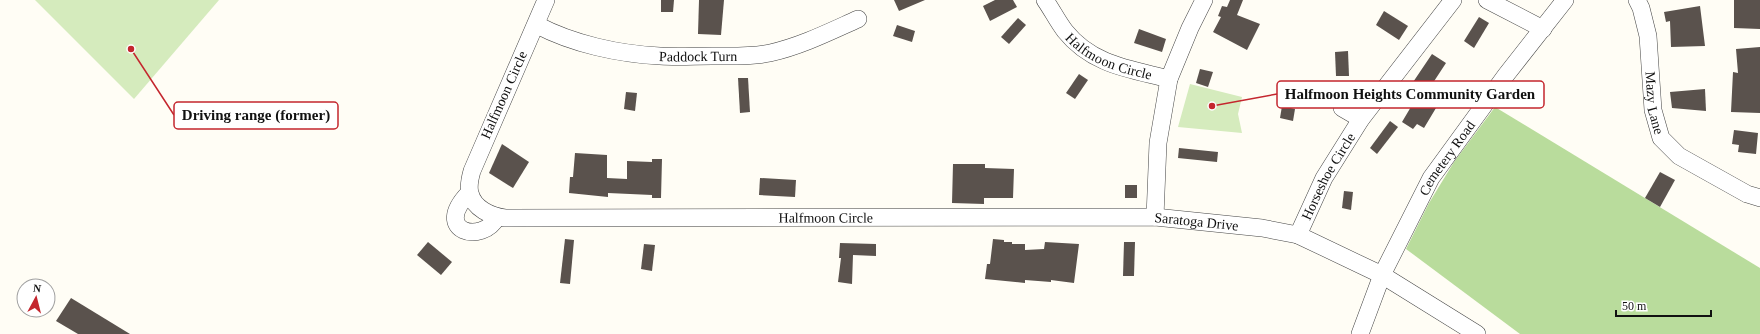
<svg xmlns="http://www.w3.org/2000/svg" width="1760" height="334" font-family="Georgia,serif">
  <rect width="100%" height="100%" fill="#fffdf5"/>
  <g fill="#d5ebbd">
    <path d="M35,0H219L134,99Z"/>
    <path d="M1190,84L1242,97L1238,114L1242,133L1178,127Z"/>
  </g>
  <path fill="#b9dc9c" d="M1495,107L1760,268V334H1520L1406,249L1429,203L1454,162Z"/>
  <g fill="#5a524d">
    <path d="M661,0H674L673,12H661Z"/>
    <path d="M699,0H724L721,35L698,34Z"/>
    <path d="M894,0H925L899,11Z"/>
    <path d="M995,0H1013L1017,7L990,21L983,6Z"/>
    <path d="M1230,0H1243L1237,15L1260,24L1247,50L1213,32L1221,17L1218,16L1222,6L1227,7Z"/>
    <path d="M1734,0H1760V29L1734,28Z"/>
    <path d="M1700,6L1705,46L1671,47L1670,21L1666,22L1664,12Z"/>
    <path d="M1384,11L1408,26L1399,40L1376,25Z"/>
    <path d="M1479,17L1489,23L1474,48L1464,41Z"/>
    <path d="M1018,18L1026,25L1009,44L1001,37Z"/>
    <path d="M897,25L915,31L912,42L893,36Z"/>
    <path d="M1139,29L1166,39L1162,52L1134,43Z"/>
    <path d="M1760,47V113L1731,112L1733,72L1738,73L1736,49Z"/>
    <path d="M1348,51L1349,76H1336L1335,52Z"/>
    <path d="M1432,54L1446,63L1425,95L1439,103L1424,128L1417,124L1413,129L1402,122L1415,100L1405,94Z"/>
    <path d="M1200,69L1213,72L1208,87L1196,83Z"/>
    <path d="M1079,74L1088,80L1075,99L1066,93Z"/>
    <path d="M738,78H748L750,112L740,113Z"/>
    <path d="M1705,89L1706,111L1672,108L1670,92Z"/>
    <path d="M626,92L637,93L635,111L624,109Z"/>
    <path d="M1282,106L1295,109L1293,121L1280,118Z"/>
    <path d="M1390,121L1398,127L1377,154L1370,148Z"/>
    <path d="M1734,130L1758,133L1756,154L1738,152L1739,145L1732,144Z"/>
    <path d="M502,144L529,162L513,188L489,173Z"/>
    <path d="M1179,148L1218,152L1217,162L1178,158Z"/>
    <path d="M575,153L607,155V178L627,179V161L652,162V159H662L661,198H652V195L608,193V197L569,193L570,177H573Z"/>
    <path d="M953,164H985V168L1014,169L1013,198H984V204L952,203Z"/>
    <path d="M1660,172L1675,180L1660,207L1645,198Z"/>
    <path d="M760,178L796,180L795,197L759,195Z"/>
    <rect x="1125" y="185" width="12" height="13"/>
    <path d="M1344,191L1353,192L1351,210L1342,208Z"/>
    <path d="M565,239L574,240L570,284L560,283Z"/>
    <path d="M993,239L1004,240V242H1012V244H1025V250L1044,249L1045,242L1079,244L1074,283L1051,280V282L1025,280V283L985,279L987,264H990Z"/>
    <path d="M428,242L452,262L441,275L417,255Z"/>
    <path d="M1124,242H1135L1134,276H1123Z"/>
    <path d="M840,243L876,244V256L853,255L852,284L838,282L841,258H839Z"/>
    <path d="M644,244L655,245L652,271L641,269Z"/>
    <path d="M71,298L130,334H78L56,321Z"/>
  </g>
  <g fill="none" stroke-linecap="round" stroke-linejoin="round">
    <g stroke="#444" stroke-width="18">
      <g id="minor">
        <path id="s1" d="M546,0L472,171C470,178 468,186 470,193C474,209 491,216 505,218L1155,217L1262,228L1298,235L1382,275L1477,334"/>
        <path id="s2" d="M1045,0C1052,10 1058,22 1065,31C1092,65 1130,69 1169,79"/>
        <path d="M1487,0L1543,29"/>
        <path id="s3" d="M1637,0L1641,8L1648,36L1653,110L1661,138L1679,156L1747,194L1760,198"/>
        <path id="s4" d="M537,25C573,44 619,54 660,56C677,57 695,56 712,56C731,56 751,57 770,53C801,46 829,32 858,19"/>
        <path d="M1342,108L1361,119"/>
        <path d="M469,193C431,232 483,245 497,217"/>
        <path d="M1155,217L1158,143L1169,79L1190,28L1204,0"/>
        <path id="s5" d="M1298,235L1324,178L1361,119L1453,0"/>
        <path id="s6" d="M1360,334L1382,275L1431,178L1506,75L1565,0"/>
      </g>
    </g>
    <use href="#minor" stroke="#fff" stroke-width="17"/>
  </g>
  <g text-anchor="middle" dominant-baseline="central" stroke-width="4" stroke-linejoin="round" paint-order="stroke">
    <g font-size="14" fill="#111" stroke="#fff">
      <text stroke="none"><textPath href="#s2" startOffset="89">Halfmoon Circle</textPath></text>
      <text stroke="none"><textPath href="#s4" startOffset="166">Paddock Turn</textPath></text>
      <text transform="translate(504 95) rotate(-66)">Halfmoon Circle</text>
      <text stroke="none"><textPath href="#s3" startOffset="105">Mazy Lane</textPath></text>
      <text stroke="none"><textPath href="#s6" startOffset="197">Cemetery Road</textPath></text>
      <text stroke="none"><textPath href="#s5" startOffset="66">Horseshoe Circle</textPath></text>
      <text stroke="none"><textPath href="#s1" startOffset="575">Halfmoon Circle</textPath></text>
      <text stroke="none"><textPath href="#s1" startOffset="946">Saratoga Drive</textPath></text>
    </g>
  </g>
  <path fill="none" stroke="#c4262e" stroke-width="1.5" d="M1212 106L1277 94M131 49L174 115"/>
  <g fill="#c4262e" stroke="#fff" stroke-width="1.5">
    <circle cx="1212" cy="106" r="4"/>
    <circle cx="131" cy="49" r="4"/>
  </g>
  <g fill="#fff" stroke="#c4262e" stroke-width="1.5">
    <rect x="1277" y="81" width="267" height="27" rx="4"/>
    <rect x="174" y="102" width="164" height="27" rx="4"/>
  </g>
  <g font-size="15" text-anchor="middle" font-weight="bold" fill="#111">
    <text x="1410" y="99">Halfmoon Heights Community Garden</text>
    <text x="256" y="120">Driving range (former)</text>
  </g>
  <g transform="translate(36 298) rotate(7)"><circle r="19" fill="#ffffff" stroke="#a0a0a0"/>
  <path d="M0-3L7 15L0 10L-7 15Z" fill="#c4262e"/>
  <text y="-6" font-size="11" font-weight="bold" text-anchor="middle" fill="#111111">N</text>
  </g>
  <path d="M1616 310v6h95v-6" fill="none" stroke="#111111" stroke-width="2"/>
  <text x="1622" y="310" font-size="12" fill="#111111" stroke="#ffffff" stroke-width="3" paint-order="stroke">50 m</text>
</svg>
